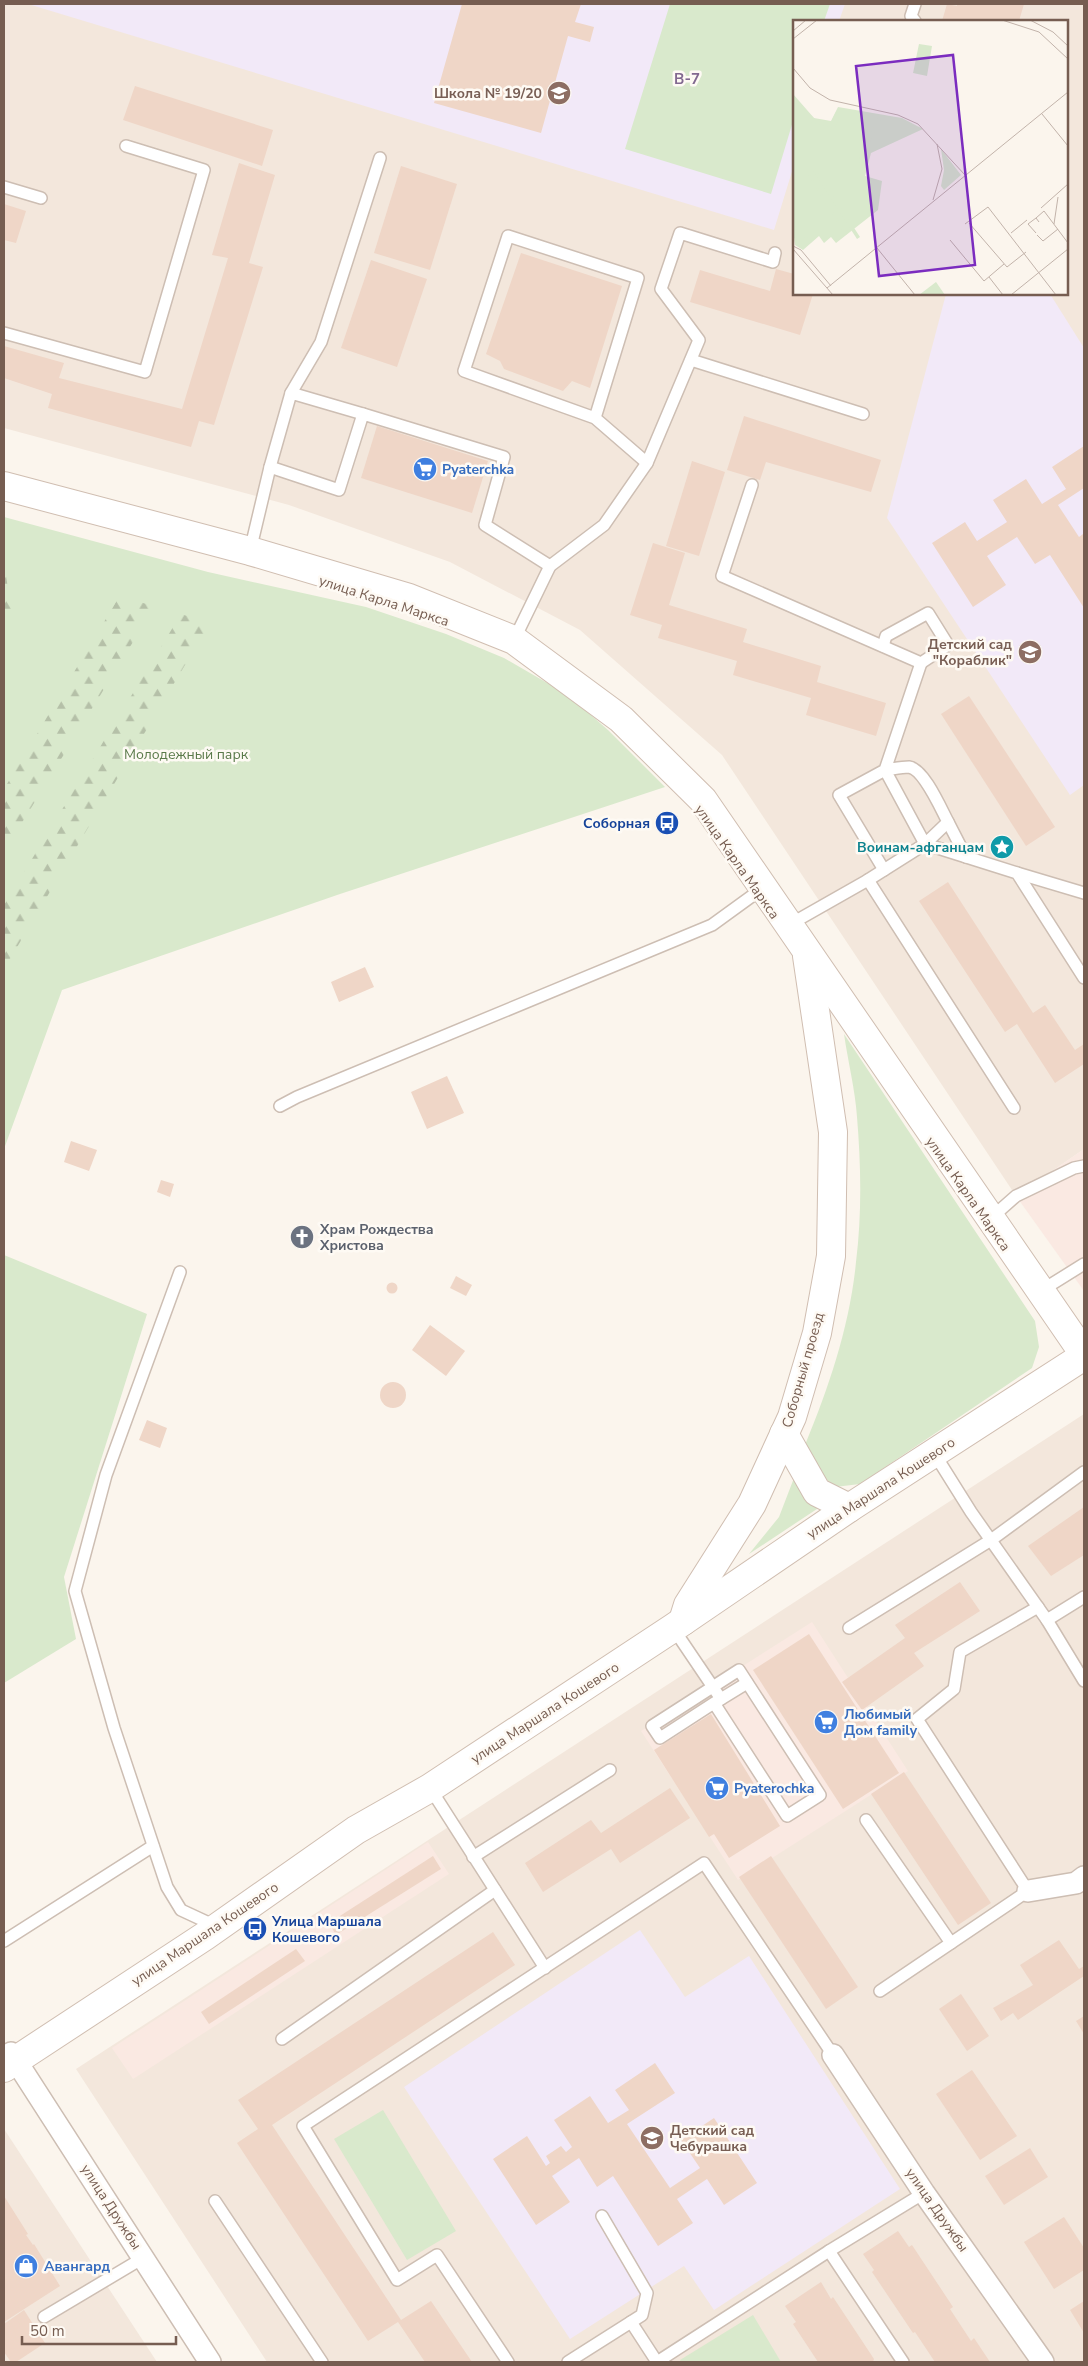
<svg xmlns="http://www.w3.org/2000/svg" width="1088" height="2366" font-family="'Nunito Sans',sans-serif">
  <defs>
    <pattern id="forest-firs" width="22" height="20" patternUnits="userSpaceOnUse" patternTransform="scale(1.25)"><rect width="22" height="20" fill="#d9e9cc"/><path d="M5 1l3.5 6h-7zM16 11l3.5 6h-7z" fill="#b5c0a8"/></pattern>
  </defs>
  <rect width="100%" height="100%" fill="#fbf5ed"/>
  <g fill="#f3e7dc" fill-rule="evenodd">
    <path d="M4,4H1084V1149L1016,1196L722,755L580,630L450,562L289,505L4,428ZM794,21H1067V294H794Z"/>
    <path d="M1084,1414V2362H267L76,2069Z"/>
    <path d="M4,2129L157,2362H4Z"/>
  </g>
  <g fill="#fae9e2">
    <path d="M1084,1149V1291L1016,1196Z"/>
    <path d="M812,1622L908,1771L738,1880L641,1731Z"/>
    <path d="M428,1842L449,1874L133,2079L112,2048Z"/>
  </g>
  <g fill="#f2e9f8">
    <path d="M28,4H845L839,21H794V165L774,230Z"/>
    <path d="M946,294H1050L1084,348V785L1070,795L887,518Z"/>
    <path d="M640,1930L685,1997L749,1956L900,2189L714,2310L684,2266L570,2339L404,2087Z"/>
  </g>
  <g fill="#d9e9cc">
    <path d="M670,4H830L824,21H794V118L771,194L625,149Z"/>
    <path d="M4,517L208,572L366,607L446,634L504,658L568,695L608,730L665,787L340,894L62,990L4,1149Z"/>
    <path d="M844,1034L1035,1321L1039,1347L1032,1368L860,1484L835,1487L817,1471L805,1445C829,1387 850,1325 856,1262C862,1214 861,1165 857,1117C855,1089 848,1062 844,1034Z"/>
    <path d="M4,1255L147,1314L64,1577L76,1639L4,1683Z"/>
    <path d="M794,1478L820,1507L749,1554L779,1517Z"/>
    <path d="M383,2110L456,2231L407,2260L334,2139Z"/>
    <path d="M753,2315L781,2362H681L680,2360Z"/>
  </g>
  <g fill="url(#forest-firs)">
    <path d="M4,575L6,576L13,619L4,617Z"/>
    <path d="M119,597L155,606L4,852V789Z"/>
    <path d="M181,614L210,623L4,969V905Z"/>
  </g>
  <g fill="#efd6c7">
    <path d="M462,4H581L575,22L594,27L590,42L568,36L541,133L434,103Z"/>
    <path d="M947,4L957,6V4H1024L1019,21H942Z"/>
    <path d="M135,86L273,130L262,166L123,120Z"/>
    <path d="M239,163L275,175L249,263L263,267L214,425L199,421L191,447L48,408L52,394L4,378V346L64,363L59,378L182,409L228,258L212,255Z"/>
    <path d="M401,166L457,184L430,270L374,253Z"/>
    <path d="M4,204L26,211L16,243L4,240Z"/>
    <path d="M521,253L622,286L590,388L572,381L563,391L504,369L500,361L486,354Z"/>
    <path d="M371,260L427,279L397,367L341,348Z"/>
    <path d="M776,269L794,274V294H813L800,335L690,302L700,270L770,291Z"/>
    <path d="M744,416L881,460L871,492L766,462L760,480L727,470Z"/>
    <path d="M377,426L488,461L472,513L361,478Z"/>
    <path d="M1084,446V488L1058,505L1079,537L1083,534L1084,536V608L1050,555L1035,564L1017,537L987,556L1006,585L973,607L932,543L965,522L977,541L1007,522L993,500L1026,479L1042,504L1066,489L1052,467Z"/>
    <path d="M692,461L725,472L699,556L666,546Z"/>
    <path d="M653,543L685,553L669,605L747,629L743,642L821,666L817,682L886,703L876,736L806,715L811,698L733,675L737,661L658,638L662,625L630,615Z"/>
    <path d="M969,696L1055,827L1026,846L941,714Z"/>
    <path d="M948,882L1033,1013L1045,1005L1075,1050L1084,1044V1064L1055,1083L1017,1024L1005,1032L919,901Z"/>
    <path d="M365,967L374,987L339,1002L331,982Z"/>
    <path d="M447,1076L464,1113L427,1129L411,1092Z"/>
    <path d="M71,1141L97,1150L89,1171L64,1162Z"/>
    <path d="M161,1180L174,1184L170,1197L157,1192Z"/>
    <path d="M456,1276L472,1285L466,1296L450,1288Z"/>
    <circle cx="392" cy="1288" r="5.5"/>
    <path d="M430,1325L465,1351L446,1376L412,1350Z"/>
    <circle cx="393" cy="1395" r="13"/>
    <path d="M147,1420L167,1428L160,1448L139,1440Z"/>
    <path d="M1084,1507V1555L1051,1576L1028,1546Z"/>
    <path d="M960,1582L980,1611L914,1653L924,1666L862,1710L842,1682L905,1638L895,1625Z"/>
    <path d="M809,1634L899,1773L843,1809L753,1670Z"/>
    <path d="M711,1714L780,1826L729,1858L714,1834L709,1837L654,1750Z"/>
    <path d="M904,1772L991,1903L958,1925L871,1794Z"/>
    <path d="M670,1788L690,1818L620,1863L611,1849L543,1892L525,1863L591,1820L601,1833Z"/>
    <path d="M433,1856L441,1869L336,1935L329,1923Z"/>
    <path d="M771,1856L858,1987L826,2009L739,1877Z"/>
    <path d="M493,1932L515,1965L272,2125L401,2320L431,2301L472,2362H425L398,2322L368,2341L237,2143L258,2129L238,2100Z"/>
    <path d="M1059,1940L1079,1969L1084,1966V1976L1018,2020L1013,2013L1001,2021L993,2008L1033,1985L1020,1965Z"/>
    <path d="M296,1949L305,1961L209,2024L201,2012Z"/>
    <path d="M961,1994L989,2036L967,2051L939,2009Z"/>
    <path d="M1084,2016V2034L1076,2021Z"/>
    <path d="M655,2063L675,2093L627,2124L670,2188L700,2168L681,2140L714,2118L757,2183L724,2205L707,2179L677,2199L693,2223L658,2246L613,2176L597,2187L579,2158L552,2176L570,2202L536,2225L493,2159L527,2136L546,2166L550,2163L546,2156L561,2146L566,2152L572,2147L554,2120L590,2096L608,2123L629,2110L615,2090Z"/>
    <path d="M972,2070L1017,2136L980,2160L936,2094Z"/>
    <path d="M1030,2148L1048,2177L1004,2205L985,2176Z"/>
    <path d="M4,2196L28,2234L26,2235L33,2245L34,2244L60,2286L4,2322Z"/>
    <path d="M1064,2217L1084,2248V2270L1054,2289L1024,2242Z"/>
    <path d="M898,2231L909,2247L912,2245L953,2307L950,2309L971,2341L974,2338L990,2362H935L915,2332L913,2333L872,2272L874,2270L863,2254Z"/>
    <path d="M821,2282L831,2299L833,2297L874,2359L873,2362H818L793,2324L796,2322L785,2306Z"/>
    <path d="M1084,2301V2333L1070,2310Z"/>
    <path d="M24,2310L45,2343L16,2362H11L4,2352V2324Z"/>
  </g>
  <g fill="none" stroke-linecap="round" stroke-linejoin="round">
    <g stroke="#cdbeb3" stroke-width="14">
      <g id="lane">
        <path d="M915,4L911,16L915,21"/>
        <path d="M4,187L41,198"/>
        <path d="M4,333L145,372L204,170L126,146"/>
        <path d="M691,360L863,414"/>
        <path d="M291,393L321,342L380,158"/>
        <path d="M595,418L464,371L508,236L638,278L595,418L647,463"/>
        <path d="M270,467L291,393L363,414"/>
        <path d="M752,485L722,576L921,663L885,770C893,769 901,767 909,767C924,769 941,809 948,822L925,844L885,770L839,795L884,870"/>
        <path d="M250,551L270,467L339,490L363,414L504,457L485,525L550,566"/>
        <path d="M514,640L550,566L604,525L647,463L699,340L661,289L680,233L773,262L775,253"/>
        <path d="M883,646L886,636L928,613L948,645L921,663"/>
        <path d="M948,822L966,857"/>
        <path d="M1017,873L1084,893"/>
        <path d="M868,880L1014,1108"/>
        <path d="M787,926L868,880L925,844L1017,873L1084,978"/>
        <path d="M280,1106L297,1097L712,925L763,888"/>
        <path d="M991,1218L1016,1196L1074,1168L1084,1166"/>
        <path d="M180,1272L106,1475L75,1591L114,1728L167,1887L181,1910L209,1923"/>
        <path d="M1039,1292L1084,1264"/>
        <path d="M934,1453L971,1512L1047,1620L1084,1597"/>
        <path d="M1047,1620L1084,1681"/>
        <path d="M673,1628L721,1699"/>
        <path d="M849,1628L991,1540L1084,1472"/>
        <path d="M739,1670L820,1795L787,1816L714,1703L660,1738L652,1726Z"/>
        <path d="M716,1702L747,1683"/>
        <path d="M430,1788L545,1968"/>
        <path d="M866,1820L951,1943"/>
        <path d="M473,1857L610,1770"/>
        <path d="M4,1941L153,1846"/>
        <path d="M880,1991L1028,1891L917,1719L954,1689L960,1652L1038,1607"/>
        <path d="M282,2039L495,1890"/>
        <path d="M215,2201L322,2362"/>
        <path d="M602,2216L647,2293L642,2315L631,2322"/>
        <path d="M829,2251L924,2193"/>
        <path d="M44,2317L143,2258"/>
        <path d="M508,2362L437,2255L397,2280L303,2126L704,1863L833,2055"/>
        <path d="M568,2362L631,2322L657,2362L829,2251L903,2362"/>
      </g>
    </g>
    <g stroke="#cdbeb3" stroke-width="24">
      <g id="street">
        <path d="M1028,1891L1076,1883L1084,1877"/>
        <path d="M11,2053L210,2362"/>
        <path d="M833,2055L924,2193L1043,2362"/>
      </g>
    </g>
    <g stroke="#d0beb1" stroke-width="30">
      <g id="secondary">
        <path d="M4,486L250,551L409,598L514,640L621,719L703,800L1084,1354"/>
        <path d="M784,1434L817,1492L849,1508"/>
        <path d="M683,1621L688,1605L752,1504L792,1417L817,1333L831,1256L833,1132L807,956"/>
        <path d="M4,2068L205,1936L356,1830L430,1788L673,1628L849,1508L1084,1356"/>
      </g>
    </g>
    <use href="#lane" stroke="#fff" stroke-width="11"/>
    <use href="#street" stroke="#fff" stroke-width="21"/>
    <use href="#secondary" stroke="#fff" stroke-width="28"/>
  </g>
  <defs>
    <g id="school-disc" transform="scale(1.25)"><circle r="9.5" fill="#8d6e63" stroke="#fefaf4"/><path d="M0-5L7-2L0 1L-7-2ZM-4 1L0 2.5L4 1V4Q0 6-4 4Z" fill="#fff"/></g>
    <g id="supermarket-disc" transform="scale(1.25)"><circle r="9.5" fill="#3f7fe0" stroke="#fefaf4"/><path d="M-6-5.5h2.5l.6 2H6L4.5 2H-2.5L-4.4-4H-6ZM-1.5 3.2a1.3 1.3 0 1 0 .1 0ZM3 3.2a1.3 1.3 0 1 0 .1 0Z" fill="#fff"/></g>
    <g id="bus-disc" transform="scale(1.25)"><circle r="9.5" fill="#1a4fb4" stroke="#fefaf4"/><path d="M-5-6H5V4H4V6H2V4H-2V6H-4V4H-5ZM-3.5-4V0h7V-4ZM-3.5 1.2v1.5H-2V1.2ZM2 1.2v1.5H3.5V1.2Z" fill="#fff"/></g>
    <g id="sight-disc" transform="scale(1.25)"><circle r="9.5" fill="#0f9aa8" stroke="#fefaf4"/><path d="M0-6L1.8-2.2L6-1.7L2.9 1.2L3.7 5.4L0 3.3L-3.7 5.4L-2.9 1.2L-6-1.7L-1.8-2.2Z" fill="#fff"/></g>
    <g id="church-disc" transform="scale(1.25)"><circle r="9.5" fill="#6b7280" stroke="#fefaf4"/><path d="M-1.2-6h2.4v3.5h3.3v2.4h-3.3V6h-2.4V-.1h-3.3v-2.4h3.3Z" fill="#fff"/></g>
    <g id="shop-disc" transform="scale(1.25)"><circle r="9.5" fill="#3f7fe0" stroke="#fefaf4"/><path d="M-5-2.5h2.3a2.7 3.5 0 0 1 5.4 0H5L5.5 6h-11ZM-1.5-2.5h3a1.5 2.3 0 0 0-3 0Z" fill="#fff"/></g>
  </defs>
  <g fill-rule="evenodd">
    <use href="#school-disc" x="559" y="93"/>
    <use href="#supermarket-disc" x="425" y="469"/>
    <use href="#school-disc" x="1030" y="652"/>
    <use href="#bus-disc" x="667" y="823"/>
    <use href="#sight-disc" x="1002" y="847"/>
    <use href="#church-disc" x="302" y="1237"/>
    <use href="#supermarket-disc" x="826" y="1722"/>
    <use href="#supermarket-disc" x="717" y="1788"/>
    <use href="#bus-disc" x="255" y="1929"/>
    <use href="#school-disc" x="652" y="2138"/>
    <use href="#shop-disc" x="26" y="2266"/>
  </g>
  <g text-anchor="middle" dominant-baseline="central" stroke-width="5" stroke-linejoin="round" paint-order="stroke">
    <g font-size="14" font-weight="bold" fill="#785e54" stroke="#fefaf4" text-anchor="end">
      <text x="542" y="93">Школа № 19/20</text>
      <text x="1012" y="644">Детский сад<tspan x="1012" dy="16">"Кораблик"</tspan></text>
      <text x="670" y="2130" text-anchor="start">Детский сад<tspan x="670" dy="16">Чебурашка</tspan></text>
    </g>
    <g font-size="14" font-weight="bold" fill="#366cbe" stroke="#fefaf4" text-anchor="start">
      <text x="442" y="469">Pyaterchka</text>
      <text x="844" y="1714">Любимый<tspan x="844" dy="16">Дом family</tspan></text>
      <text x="734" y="1788">Pyaterochka</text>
      <text x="44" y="2266">Авангард</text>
    </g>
    <g font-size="14" fill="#765d51" stroke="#fefaf4">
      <text transform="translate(384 601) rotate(18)">улица Карла Маркса</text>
      <text transform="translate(737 862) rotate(55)">улица Карла Маркса</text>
      <text transform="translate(968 1194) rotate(55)">улица Карла Маркса</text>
      <text transform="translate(803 1370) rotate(-74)">Соборный проезд</text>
      <text transform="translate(881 1488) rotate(-33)">улица Маршала Кошевого</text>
      <text transform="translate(545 1713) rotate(-33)">улица Маршала Кошевого</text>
      <text transform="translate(205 1934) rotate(-34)">улица Маршала Кошевого</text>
      <text transform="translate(111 2207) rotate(57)">улица Дружбы</text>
      <text transform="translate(937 2210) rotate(55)">улица Дружбы</text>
    </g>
    <g font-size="14" fill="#5a7a4a" stroke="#fefaf4">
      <text x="186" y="754">Молодежный парк</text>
    </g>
    <g font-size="14" font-weight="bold" fill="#164399" stroke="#fefaf4" text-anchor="end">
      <text x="650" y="823">Соборная</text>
      <text x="272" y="1921" text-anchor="start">Улица Маршала<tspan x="272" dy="16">Кошевого</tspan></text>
    </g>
    <g font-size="14" font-weight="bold" fill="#0d838f" stroke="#fefaf4" text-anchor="end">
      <text x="984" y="847">Воинам-афганцам</text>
    </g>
    <g font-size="14" font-weight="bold" fill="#5b616d" stroke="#fefaf4" text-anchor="start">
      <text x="320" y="1229">Храм Рождества<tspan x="320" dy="16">Христова</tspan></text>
    </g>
    <g font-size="15" font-weight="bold" fill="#826990" stroke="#fefaf4">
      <text x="687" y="79">В-7</text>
    </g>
  </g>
  <g transform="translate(793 20)">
    <rect width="275" height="275" fill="#fbf5ed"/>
    <path d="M126,24L139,26L134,56L120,53ZM0,74L21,98L38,101L45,87L109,98L130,109L78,133L72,156L89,161L85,190L43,223L38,217L31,223L26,216L10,230L2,225L0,210ZM148,129L168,155L151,170L148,166L151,150ZM143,262L152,275H126Z" fill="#d9e9cc"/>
    <path d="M10,89L22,99L38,102L43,92L46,99L42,108L18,102L9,92ZM85,98L88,99L67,143L66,139ZM22,148L67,217L64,219L19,149ZM7,153V216H3L2,154ZM16,153L54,214L52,215L15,155V217L11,218V155Z" fill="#d9e9cc"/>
    <path fill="none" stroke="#c2b3aa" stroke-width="1" d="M209,0L246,12L275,39M237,0L260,12L275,26M0,11L13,0M0,19L24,0M0,48L17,68L37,80L105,95L125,104L172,155M249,94L275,126M140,180L149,149L144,124M248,188L275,164M246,202L243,198L251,191L275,223M176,203L214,247L233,232M172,204L195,187L263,275M261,204L265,177M218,213L234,200M243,213L235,204L243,198M244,215L250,221L265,209M157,220L191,261L211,244M0,226L8,230L38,266M84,228L122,275M0,229L40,275M196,257L210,275M34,268L275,72M218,275L275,229"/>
    <path fill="#7b2cbf" fill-opacity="0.15" stroke="#7b2cbf" stroke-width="2.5" d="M160,35L182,245L86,256L63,46Z"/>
    <rect width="275" height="275" fill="none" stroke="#765d51" stroke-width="2.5"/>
  </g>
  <rect width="1088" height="2366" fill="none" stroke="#765d51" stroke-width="10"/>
  <path d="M22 2336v8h154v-8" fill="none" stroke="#765d51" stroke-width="2.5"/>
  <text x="30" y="2336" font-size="15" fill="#765d51" stroke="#fefaf4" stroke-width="4" paint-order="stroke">50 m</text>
</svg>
